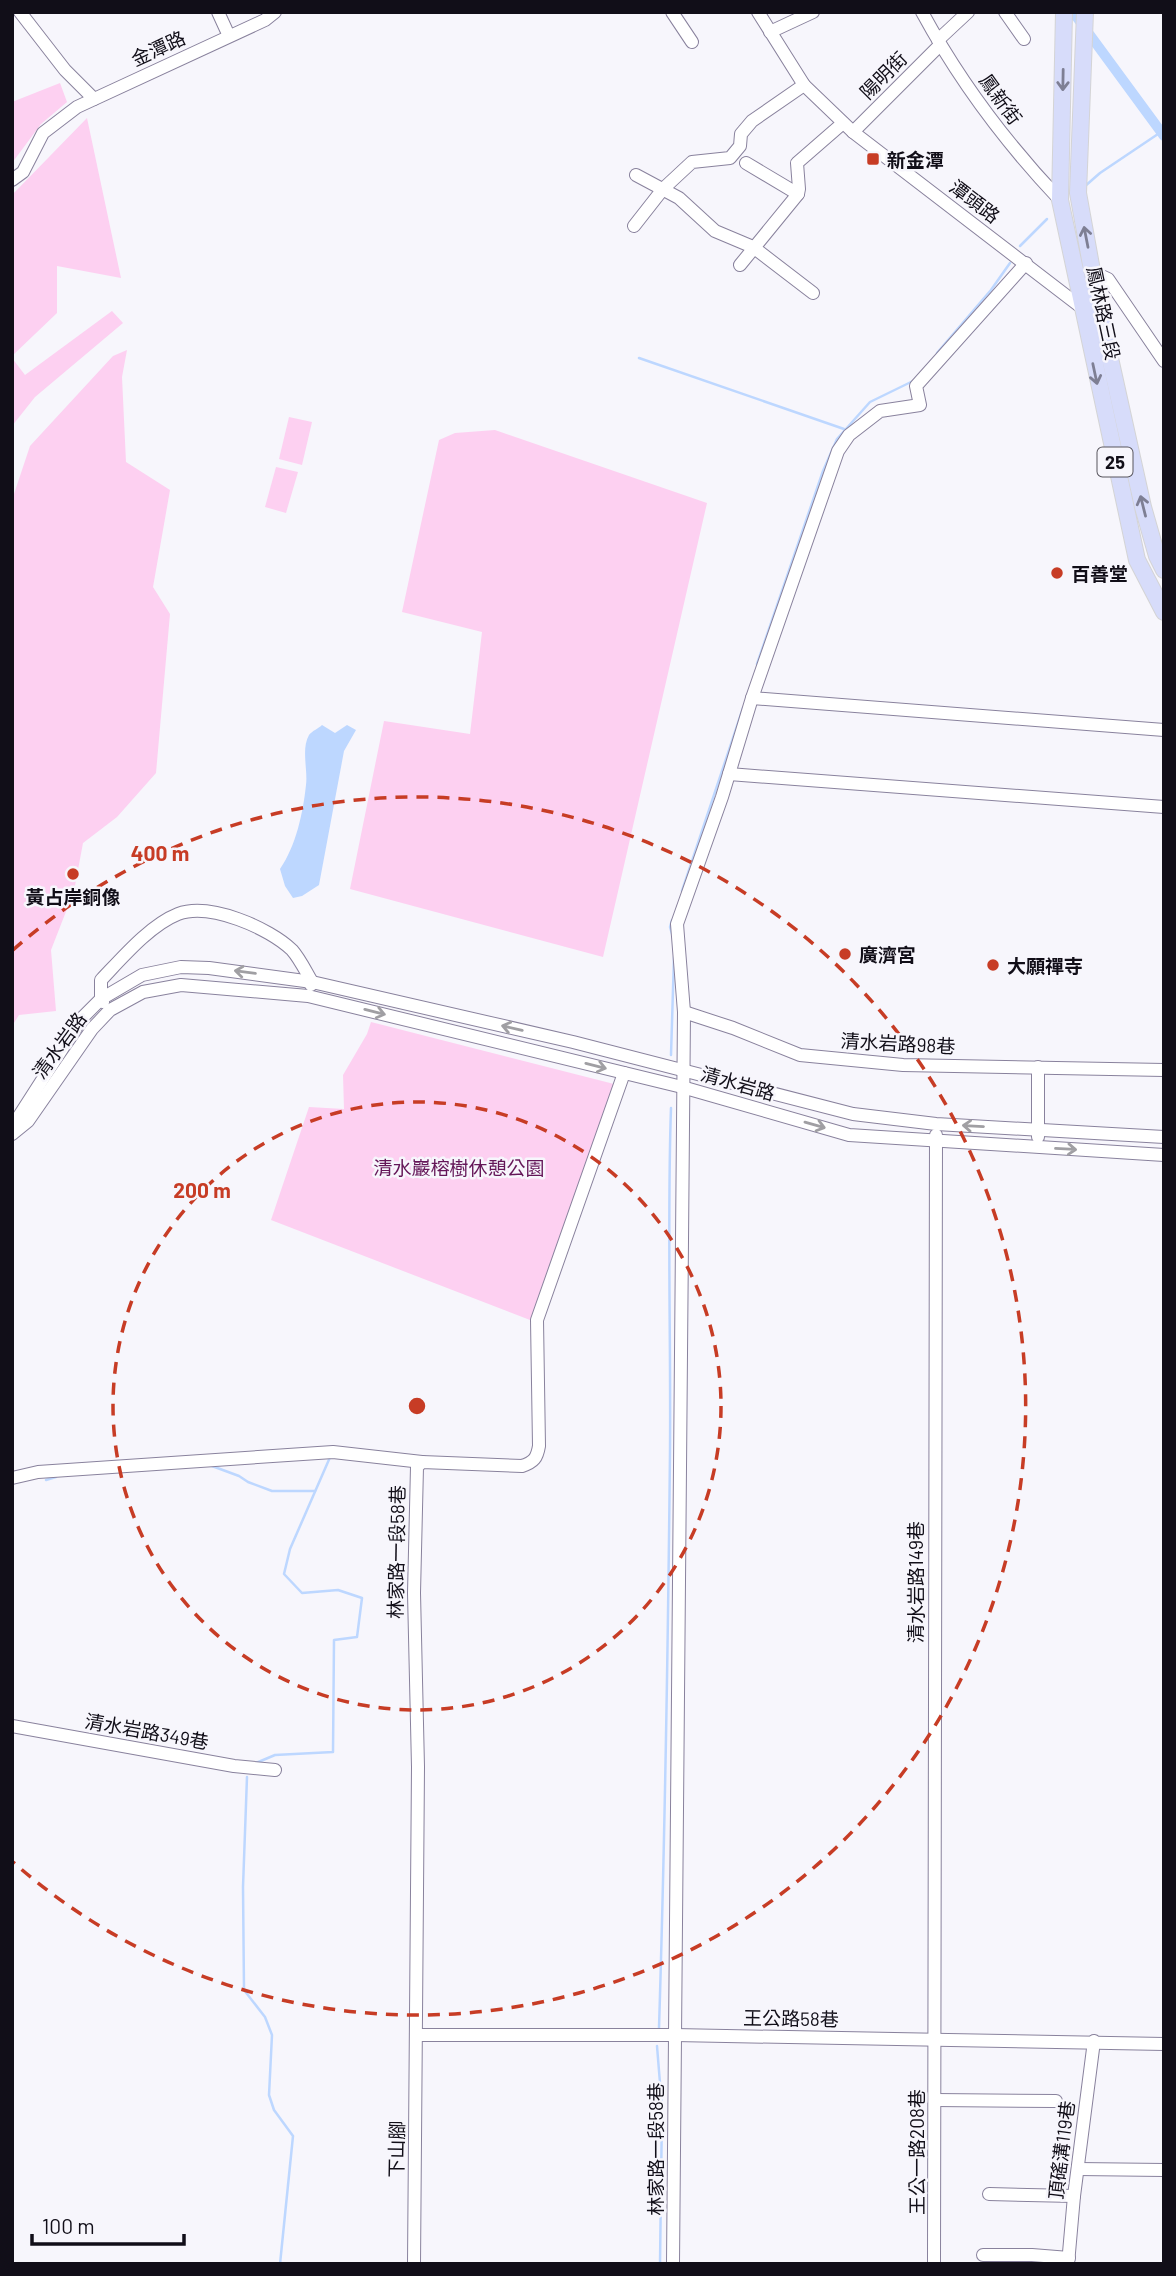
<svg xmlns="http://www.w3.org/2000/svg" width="1176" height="2276" font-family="Barlow,'Noto Sans TC',sans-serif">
  <rect width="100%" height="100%" fill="#f7f6fc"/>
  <g fill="#fdd0f1">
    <path d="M60,83L67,102L41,124L12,163V102Z"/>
    <path d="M87,118L121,278L57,266V313L12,356V195Z"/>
    <path d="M112,311L123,323L35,397L12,426V358L25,375Z"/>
    <path d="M127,350L122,377L126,462L170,490L153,587L170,614L156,773L117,817L83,843L74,891L51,950L56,1011L19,1015L12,1026V500L30,446L113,356Z"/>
    <path d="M289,417L312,422L302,465L279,459Z"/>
    <path d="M495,430L707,503L603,957L350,889L384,721L470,734L482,632L402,612L439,440L455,433Z"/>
    <path d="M276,467L298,472L286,513L265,507Z"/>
    <path d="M371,1022L614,1084L530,1320L271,1220L309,1107L344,1109L343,1075L367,1034Z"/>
  </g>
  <path fill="#bdd7ff" d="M322,725L335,733L347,725L356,730L344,751L319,885L302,896L293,898L285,886L280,869C296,846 303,813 306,785C308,770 301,749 309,735C312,731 319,728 322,725Z"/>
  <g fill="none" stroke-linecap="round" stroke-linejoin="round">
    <g stroke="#bdd7ff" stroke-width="2.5">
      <path d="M1084,187L1100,173L1161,132"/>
      <path d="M1020,246L1047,219"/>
      <path d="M937,353L991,290L1010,263"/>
      <path d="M639,358L844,429"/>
      <path d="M757,664L823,471L837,439L870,402L913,381"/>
      <path d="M682,891L743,708"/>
      <path d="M672,920L670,927L672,934"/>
      <path d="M671,1055L674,957"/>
      <path d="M212,1466L239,1476L248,1482L272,1491H315"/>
      <path d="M46,1480L56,1477"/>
      <path d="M256,1763L275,1755L333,1752L334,1640L357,1637L362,1598L338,1590L302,1593L284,1574L290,1549L331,1455"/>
      <path d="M247,1777L243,1887L244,1990L265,2017L272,2035L269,2095L274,2110L293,2136L280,2264"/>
      <path d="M659,2028C665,1836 668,1644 670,1452C671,1337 667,1222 671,1108"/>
      <path d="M657,2046L662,2108L660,2264"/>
    </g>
    <path stroke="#bdd7ff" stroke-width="10" d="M1073,12L1164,136"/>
    <g stroke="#89829d" stroke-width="14">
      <g id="minor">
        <path d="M20,12L65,70L94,99"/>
        <path d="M218,12L229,36"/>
        <path d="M672,12L692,42"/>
        <path d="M758,12L804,85L853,132L1081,307L1087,306"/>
        <path d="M922,12C960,82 1006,143 1060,200"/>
        <path d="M1005,12L1024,39"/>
        <path d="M770,32L813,12"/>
        <path d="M938,40L968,12"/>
        <path d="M853,132L940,45"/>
        <path d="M746,163L798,194"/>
        <path d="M636,175L679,198L715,231L753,247L813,293"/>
        <path d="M12,180L23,172L43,133L77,107L265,20L275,12"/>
        <path d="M634,226L663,189L692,162L730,158L740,146L741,134L752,121L804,85"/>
        <path d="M740,265L798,194L799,189L797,163L843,123"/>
        <path d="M1093,272L1108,279L1164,361"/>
        <path d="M752,698L1164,730"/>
        <path d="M729,774L1164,807"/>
        <path d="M103,1002L101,999V980C122,958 150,925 178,914C210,902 269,928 292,950C300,959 306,972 312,982L311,985"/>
        <path d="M684,1012L733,1028L800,1055L903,1065L1164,1070"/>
        <path d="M1038,1067V1137"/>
        <path d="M12,1127L82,1018L101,999L142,975L181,967L209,968L312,982L573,1042L853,1114L936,1124L1164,1137"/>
        <path d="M12,1134L28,1121L92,1029L110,1010L143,992L181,985L308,996L682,1087L849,1135L1164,1155"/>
        <path d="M12,1478L38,1472L333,1452L422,1462"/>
        <path d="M12,1726L234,1766L275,1770"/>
        <path d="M417,2035H675L1164,2044"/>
        <path d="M935,2100L1056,2101"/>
        <path d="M1078,2169L1164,2170"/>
        <path d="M989,2194L1074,2196"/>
        <path d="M983,2255H1032L1069,2258"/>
        <path d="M414,2264L418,1767L414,1593L417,1467L422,1462L522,1466C534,1462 537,1458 539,1446L537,1320L624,1073"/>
        <path d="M673,2264L684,1012L677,924L722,797L752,698L838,451L849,435L880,411L920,405L916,386L1026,263"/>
        <path d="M934,2264C937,1888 933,1511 936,1135"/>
        <path d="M1068,2264L1074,2196L1094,2041"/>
      </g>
    </g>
    <g stroke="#d4d4d5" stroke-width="18">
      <g id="major">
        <path d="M1064,12L1060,200L1137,560L1164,612"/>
        <path d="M1085,12L1078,193L1098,304L1143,507L1157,556L1164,570"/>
      </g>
    </g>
    <use href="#minor" stroke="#fff" stroke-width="12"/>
    <use href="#major" stroke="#d7dcfa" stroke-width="16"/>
  </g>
  <defs><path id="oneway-shaft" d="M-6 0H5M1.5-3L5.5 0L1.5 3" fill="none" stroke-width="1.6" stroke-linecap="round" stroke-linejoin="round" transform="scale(1.75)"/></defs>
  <g stroke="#7e7f94">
    <use href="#oneway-shaft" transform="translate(1063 80) rotate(91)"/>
    <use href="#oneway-shaft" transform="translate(1086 237) rotate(-101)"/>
    <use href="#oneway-shaft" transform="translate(1095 374) rotate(78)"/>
    <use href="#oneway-shaft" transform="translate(1143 506) rotate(-104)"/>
  </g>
  <g stroke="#a09fa3">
    <use href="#oneway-shaft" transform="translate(245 972) rotate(-173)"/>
    <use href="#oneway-shaft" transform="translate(375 1012) rotate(14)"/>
    <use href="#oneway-shaft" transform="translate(512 1028) rotate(-167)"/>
    <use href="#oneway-shaft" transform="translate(596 1066) rotate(14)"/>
    <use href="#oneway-shaft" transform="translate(815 1125) rotate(16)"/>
    <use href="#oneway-shaft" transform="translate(973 1126) rotate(-177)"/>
    <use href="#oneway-shaft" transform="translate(1066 1149) rotate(3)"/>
  </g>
  <g fill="none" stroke="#c73c25" stroke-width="3.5" stroke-dasharray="12 9">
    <circle cx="417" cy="1406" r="304"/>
    <path d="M13 950A609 609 0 1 1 13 1862"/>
  </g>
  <g fill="#c73c25" stroke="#f7f6fc" stroke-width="2.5">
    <rect x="866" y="152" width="14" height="14" rx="3.5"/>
    <circle cx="1057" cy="573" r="7"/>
    <circle cx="73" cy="874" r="7"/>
    <circle cx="845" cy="954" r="7"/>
    <circle cx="993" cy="965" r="7"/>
  </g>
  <g text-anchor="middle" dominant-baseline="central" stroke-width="5" stroke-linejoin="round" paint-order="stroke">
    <rect fill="#f7f6fc" stroke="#56545c" stroke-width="2" x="1097.5" y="447.5" width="35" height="29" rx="5"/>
    <g font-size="18" font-weight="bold" fill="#110e18">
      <text x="1115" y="462">25</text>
    </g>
    <g font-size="19" fill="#110e18" stroke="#f7f6fc">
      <text transform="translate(158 48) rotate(-25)">金潭路</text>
      <text transform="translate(883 75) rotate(-45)">陽明街</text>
      <text transform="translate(1001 99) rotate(54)">鳳新街</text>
      <text transform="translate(975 201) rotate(37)">潭頭路</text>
      <text transform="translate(1104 313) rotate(78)">鳳林路三段</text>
      <text transform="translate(898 1043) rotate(3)">清水岩路98巷</text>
      <text transform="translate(59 1045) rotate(-54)">清水岩路</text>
      <text transform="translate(738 1083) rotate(16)">清水岩路</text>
      <text transform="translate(396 1552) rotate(-89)">林家路一段58巷</text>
      <text transform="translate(915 1582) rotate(-90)">清水岩路149巷</text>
      <text transform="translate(147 1731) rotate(10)">清水岩路349巷</text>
      <text transform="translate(791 2018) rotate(1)">王公路58巷</text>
      <text transform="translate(396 2149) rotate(-89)">下山腳</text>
      <text transform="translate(655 2149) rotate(-90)">林家路一段58巷</text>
      <text transform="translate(1061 2150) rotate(-83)">頂磘溝119巷</text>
      <text transform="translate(916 2152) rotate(-90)">王公一路208巷</text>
    </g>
    <g font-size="19" font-weight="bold" fill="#110e18" stroke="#f7f6fc" text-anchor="start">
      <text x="887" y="159">新金潭</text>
      <text x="1071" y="573">百善堂</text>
      <text x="73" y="896" text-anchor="middle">黃占岸銅像</text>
      <text x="859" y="954">廣濟宮</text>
      <text x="1007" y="965">大願禪寺</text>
    </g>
    <g font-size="19" fill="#641658" stroke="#f7f6fc">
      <text x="459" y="1167">清水巖榕樹休憩公園</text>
    </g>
  </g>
  <circle cx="417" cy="1406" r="10" fill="#c73c25" stroke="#f7f6fc" stroke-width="3.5"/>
  <g font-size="21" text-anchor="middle" font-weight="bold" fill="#c73c25" stroke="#f7f6fc" stroke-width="5" stroke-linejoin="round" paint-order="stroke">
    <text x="160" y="861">400 m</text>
    <text x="202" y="1198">200 m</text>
  </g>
  <rect width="1176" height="2276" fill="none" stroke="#110e18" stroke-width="28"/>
  <path d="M32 2234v10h152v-10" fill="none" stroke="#110e18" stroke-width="3.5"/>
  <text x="42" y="2234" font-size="21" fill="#110e18" stroke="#f7f6fc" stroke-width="5" paint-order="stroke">100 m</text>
</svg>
